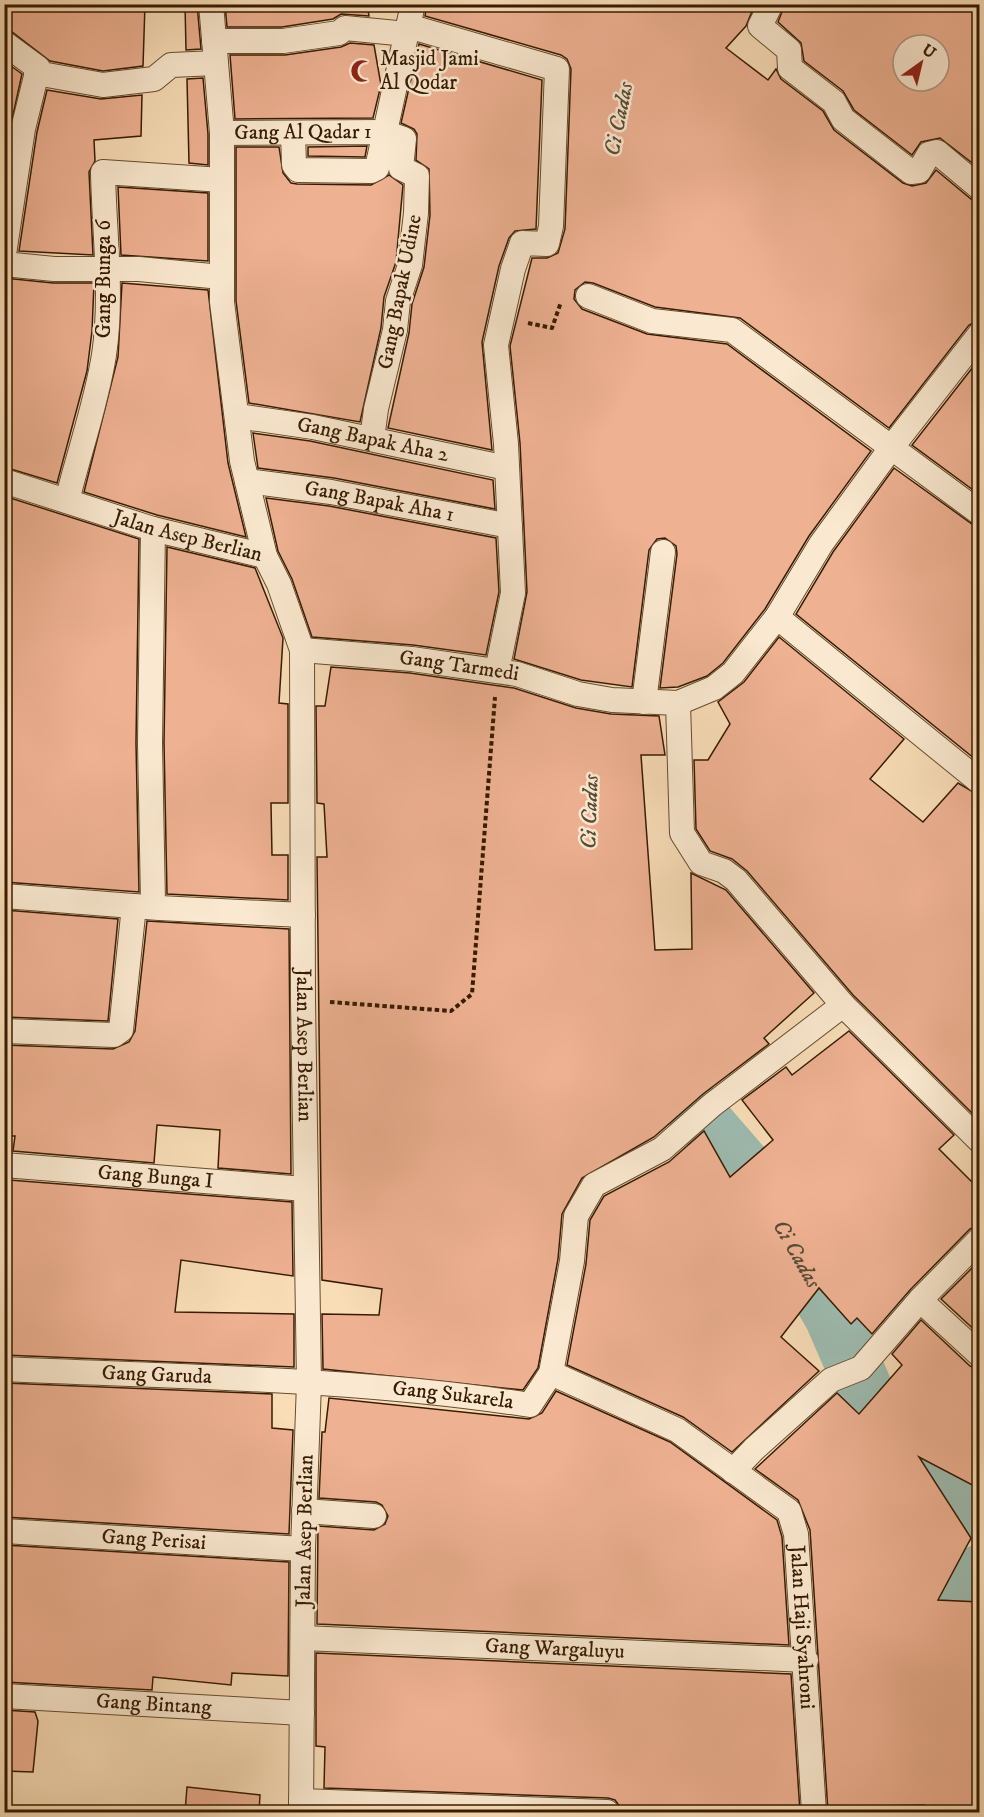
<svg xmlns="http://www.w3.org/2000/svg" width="984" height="1817" font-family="'IM FELL DW Pica',serif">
  <rect width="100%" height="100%" fill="#f8ddb7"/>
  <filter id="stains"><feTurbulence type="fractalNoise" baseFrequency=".00333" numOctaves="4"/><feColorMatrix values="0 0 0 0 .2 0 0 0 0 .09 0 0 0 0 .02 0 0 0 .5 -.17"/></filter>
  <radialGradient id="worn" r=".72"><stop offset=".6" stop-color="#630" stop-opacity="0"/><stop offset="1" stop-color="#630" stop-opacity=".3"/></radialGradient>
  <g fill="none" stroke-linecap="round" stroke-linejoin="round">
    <g stroke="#9dbbb0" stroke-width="57">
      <path id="s1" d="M658,1063L670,1082L755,1180L833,1317L862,1384L884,1451L940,1477L980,1515"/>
      <path d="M945,1676L960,1612L980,1573"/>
    </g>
  </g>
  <g fill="#eeb192" stroke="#371b01" stroke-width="1.5" fill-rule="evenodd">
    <path d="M4,4H145L143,66L103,71L50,61L12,32L4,29Z"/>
    <path d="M185,4H197L201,49L186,50Z"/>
    <path d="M225,4H367L369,16L341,14L333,19L282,27H227Z"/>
    <path d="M427,4H755L746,26L726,48L768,80L776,69L781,79L823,111L834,130L903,183L912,186L926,183L936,170L971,199L980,202V320L969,325L889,428L740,318L655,307L593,283L585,282L575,290L574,299L582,309L647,334L727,344L871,451L809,536L765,609L723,663L707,676L678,687L660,688L677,554L676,546L665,538L657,539L649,550L632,687L581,680L514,659L527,592L520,443L510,346L532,258H547L558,253L565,229L571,69L567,59L561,55L425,16Z"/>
    <path d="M785,4H980V169L940,138L921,142L912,155L854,110L843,91L804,61L801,43L778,22ZM903,45H939V81H903Z"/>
    <path d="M350,43L374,45L381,85L373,118L235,119L230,55H285L341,47Z"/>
    <path d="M419,44L542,80L536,229L515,231L509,238L499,266L482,342L492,450L388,428L409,333L412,304L424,267L430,215L429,169L416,160L417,134L414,129L401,123Z"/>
    <path d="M4,61L22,74L7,142L4,141Z"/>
    <path d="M203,78L208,134V165L189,163L187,79Z"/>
    <path d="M47,90L101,99L142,95L141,136L94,140L95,161L89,172L93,255L19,251L37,132Z"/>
    <path d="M367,146L365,157L308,156V147Z"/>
    <path d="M236,147H279L283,173L291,183L297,184L371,185L389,175L403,185L396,262L384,297L381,328L360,422L249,403L236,301Z"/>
    <path d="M118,187L208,193V261L121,255Z"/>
    <path d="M4,278L53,283H94L92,331L87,371L57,483L4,467Z"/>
    <path d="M122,283L208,290L228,463L246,537L157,515L84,492L118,357Z"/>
    <path d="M980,358V495L912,445Z"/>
    <path d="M253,433L310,441L493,480L495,509L334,478L258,468Z"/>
    <path d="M894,468L972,524L980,527V763L796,614L833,552Z"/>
    <path d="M4,496L139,539L136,743L139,892L4,882V722L10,700L4,699Z"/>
    <path d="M266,498L329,506L496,538L499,592L486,655L413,645L312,637L292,579L278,551Z"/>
    <path d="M167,547L255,568L283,638L279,703L288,704V803H271L272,855H288V900L167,894L164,743Z"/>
    <path d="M779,637L904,739L870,779L923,822L958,783L980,796V1110L974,1115L853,995L747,871L732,859L710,851L696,829L694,760H708L730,724L718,702L744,682Z"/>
    <path d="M331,667L410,673L514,688L576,708L611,714L659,716L665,755H641L655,950L692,949L691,873L726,890L814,993L764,1038L769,1044L703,1094L654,1137L582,1178L562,1214L558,1259L538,1368L523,1390L323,1369L322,1314L379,1315L382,1289L322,1280L317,857H327L324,804L317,803L316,706H325Z"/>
    <path d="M4,910L118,919L108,1021L4,1017Z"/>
    <path d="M147,921L289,929L291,1174L218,1168L220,1130L157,1125L154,1163L13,1151L15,1136H4V1045L113,1049L129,1042L135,1031Z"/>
    <path d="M849,1031L954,1135L939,1149L980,1190V1225L970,1229L910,1290L872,1334L857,1318L851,1324L819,1288L781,1337L819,1371L732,1452L683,1417L567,1365L586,1264L590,1220L604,1196L669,1162L704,1131L730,1177L773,1140L742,1100L786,1067L792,1075Z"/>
    <path d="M9,1180L292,1202L293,1276L181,1260L175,1312L294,1314V1367L4,1355V1185H8Z"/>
    <path d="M980,1260V1335L941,1299Z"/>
    <path d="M921,1320L970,1366L980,1369V1489L919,1457L971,1538L938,1600L980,1602V1812H948L947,1806L924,1809V1805L876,1806L874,1812H828L810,1530L798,1500L755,1469L837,1393L859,1414L902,1365L892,1354Z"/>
    <path d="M4,1383L272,1394V1428L293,1430L289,1534L4,1517Z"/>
    <path d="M556,1391L670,1442L777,1520L782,1537L789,1645L317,1624L318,1526L374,1530L385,1524L388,1516L382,1505L376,1502L319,1498L322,1432H325L329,1398L529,1419L542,1413Z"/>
    <path d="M4,1545L289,1562L288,1676L232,1673L231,1685L153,1677L152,1690L4,1682Z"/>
    <path d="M316,1653L791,1674L800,1812H654V1808L620,1807L615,1800L608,1798L324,1788L325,1747L316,1746Z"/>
    <path d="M4,1710L35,1712L38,1721L33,1772L4,1771Z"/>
    <path d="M187,1787L260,1795L259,1812H185Z"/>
  </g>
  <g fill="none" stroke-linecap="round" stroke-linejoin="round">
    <g stroke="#674c2e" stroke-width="26">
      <g id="street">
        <path id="s2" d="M211,4L222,133V302L242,461L265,556L279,584L302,650L303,1000L309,1383L303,1549L301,1812"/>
        <path d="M771,4L760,26L789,50L790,68L834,102L843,119L911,172L919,171L929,154L937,152L980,188"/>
        <path d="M408,26L557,69L551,226L547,244L522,243L513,269L496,345L506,444L513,593L497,671"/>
        <path d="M214,41H283L339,33L345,28L407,34"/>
        <path d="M4,43L38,68L23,129L4,254"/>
        <path d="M36,73L103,85L154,79L171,65L216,63"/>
        <path id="s3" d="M222,133L384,132L404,139L401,168L417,176L416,213L410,265L398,301L395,330L376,409L372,439"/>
        <path d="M293,133L294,165L298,170L371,171L377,168L413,4"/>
        <path d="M4,264L54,269H139L221,277"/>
        <path d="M588,296L652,321L732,330L980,513"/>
        <path id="s4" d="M237,416L313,427L507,468"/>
        <path id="s5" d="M4,481L153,529L265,556"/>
        <path id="s6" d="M247,481L331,492L510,526"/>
        <path d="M67,501C79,452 96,405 104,355C113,295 104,232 103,172L222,180"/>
        <path d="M153,529L150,743L153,903L156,907"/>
        <path d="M777,617L980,782"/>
        <path id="s7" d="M302,650L412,659L517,674L578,694L612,700L678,703L714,688L733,673L777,617L821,544L891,448L980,334"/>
        <path d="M644,702L663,552"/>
        <path d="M678,703L682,833L701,863L724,871L736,880L843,1005L980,1141"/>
        <path d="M4,896L159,908L303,915"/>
        <path d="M4,1031L114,1035L121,1030L134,906"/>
        <path id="s8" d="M4,1165L305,1189"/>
        <path d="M920,1300L980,1355"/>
        <path id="s9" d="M4,1369C179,1377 357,1378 530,1405L551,1373L572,1261L576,1216L594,1185L662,1149L712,1105L843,1005"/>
        <path id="s10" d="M551,1373L677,1430L789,1511L796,1534L814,1812"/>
        <path d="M733,1471L754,1449L831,1380L861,1368L920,1300L980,1239"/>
        <path d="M304,1511L374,1516"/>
        <path id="s11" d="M4,1531L303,1549"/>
        <path id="s12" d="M303,1638L806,1660"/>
        <path id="s13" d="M4,1696L302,1713"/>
        <path d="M301,1801L607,1812"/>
      </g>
    </g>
    <g stroke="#371b01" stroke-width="4" stroke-dasharray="4.5 3" stroke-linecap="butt">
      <path d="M528,323L552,328L561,302"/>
      <path d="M330,1002L451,1011L472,994L495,697"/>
    </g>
    <use href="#street" stroke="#fae9d0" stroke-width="24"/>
  </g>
  <defs>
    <g id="mosque-bare" transform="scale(1.8)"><path d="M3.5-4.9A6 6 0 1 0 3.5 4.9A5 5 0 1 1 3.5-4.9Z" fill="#8f2418" stroke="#fae9d0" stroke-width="2.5" paint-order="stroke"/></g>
  </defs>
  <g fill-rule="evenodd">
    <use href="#mosque-bare" x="362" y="71"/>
  </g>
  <g text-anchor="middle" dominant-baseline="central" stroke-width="5" stroke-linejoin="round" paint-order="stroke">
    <g font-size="21" fill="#371b01" stroke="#fae9d0" text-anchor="start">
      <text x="380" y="59">Masjid Jami<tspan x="380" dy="24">Al Qodar</tspan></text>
    </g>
    <g font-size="21" fill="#371b01" stroke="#fae9d0">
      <text stroke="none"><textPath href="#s3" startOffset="81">Gang Al Qadar 1</textPath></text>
      <text transform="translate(104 279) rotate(-90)">Gang Bunga 6</text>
      <text transform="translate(400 292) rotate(-79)">Gang Bapak Udine</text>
      <text stroke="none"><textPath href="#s4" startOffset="138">Gang Bapak Aha 2</textPath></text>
      <text stroke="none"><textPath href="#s6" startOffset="134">Gang Bapak Aha 1</textPath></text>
      <text stroke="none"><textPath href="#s5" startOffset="192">Jalan Asep Berlian</textPath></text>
      <text stroke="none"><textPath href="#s7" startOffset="158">Gang Tarmedi</textPath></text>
      <text stroke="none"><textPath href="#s2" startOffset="1053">Jalan Asep Berlian</textPath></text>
      <text stroke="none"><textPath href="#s8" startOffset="152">Gang Bunga I</textPath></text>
      <text stroke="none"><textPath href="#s9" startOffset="153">Gang Garuda</textPath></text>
      <text stroke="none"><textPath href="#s9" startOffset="450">Gang Sukarela</textPath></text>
      <text transform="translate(305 1531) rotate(-89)">Jalan Asep Berlian</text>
      <text stroke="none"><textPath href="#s11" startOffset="150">Gang Perisai</textPath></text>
      <text stroke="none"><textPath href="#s10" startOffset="394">Jalan Haji Syahroni</textPath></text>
      <text stroke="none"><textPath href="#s12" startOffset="252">Gang Wargaluyu</textPath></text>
      <text stroke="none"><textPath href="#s13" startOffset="150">Gang Bintang</textPath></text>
    </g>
    <g font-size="22" font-style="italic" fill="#564b36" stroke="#fae9d0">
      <text transform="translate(619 119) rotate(-79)">Ci Cadas</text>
      <text transform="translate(590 812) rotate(-88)">Ci Cadas</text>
      <text stroke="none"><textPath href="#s1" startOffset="237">Ci Cadas</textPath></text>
    </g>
  </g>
  <rect width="984" height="1817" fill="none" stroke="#f8ddb7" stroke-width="24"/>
  <rect x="6" y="6" width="972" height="1805" fill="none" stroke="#371b01" stroke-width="3"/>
  <rect x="12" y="12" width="960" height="1793" fill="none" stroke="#371b01" stroke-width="1.5"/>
  <g transform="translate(921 63) rotate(34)"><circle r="28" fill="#fae9d0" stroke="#ac977d" stroke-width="1.5"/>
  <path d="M0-4.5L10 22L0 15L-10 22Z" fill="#8f2418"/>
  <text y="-9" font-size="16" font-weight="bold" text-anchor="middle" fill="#371b01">U</text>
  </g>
  <rect width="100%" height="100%" filter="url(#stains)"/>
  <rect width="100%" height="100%" fill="url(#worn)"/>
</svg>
